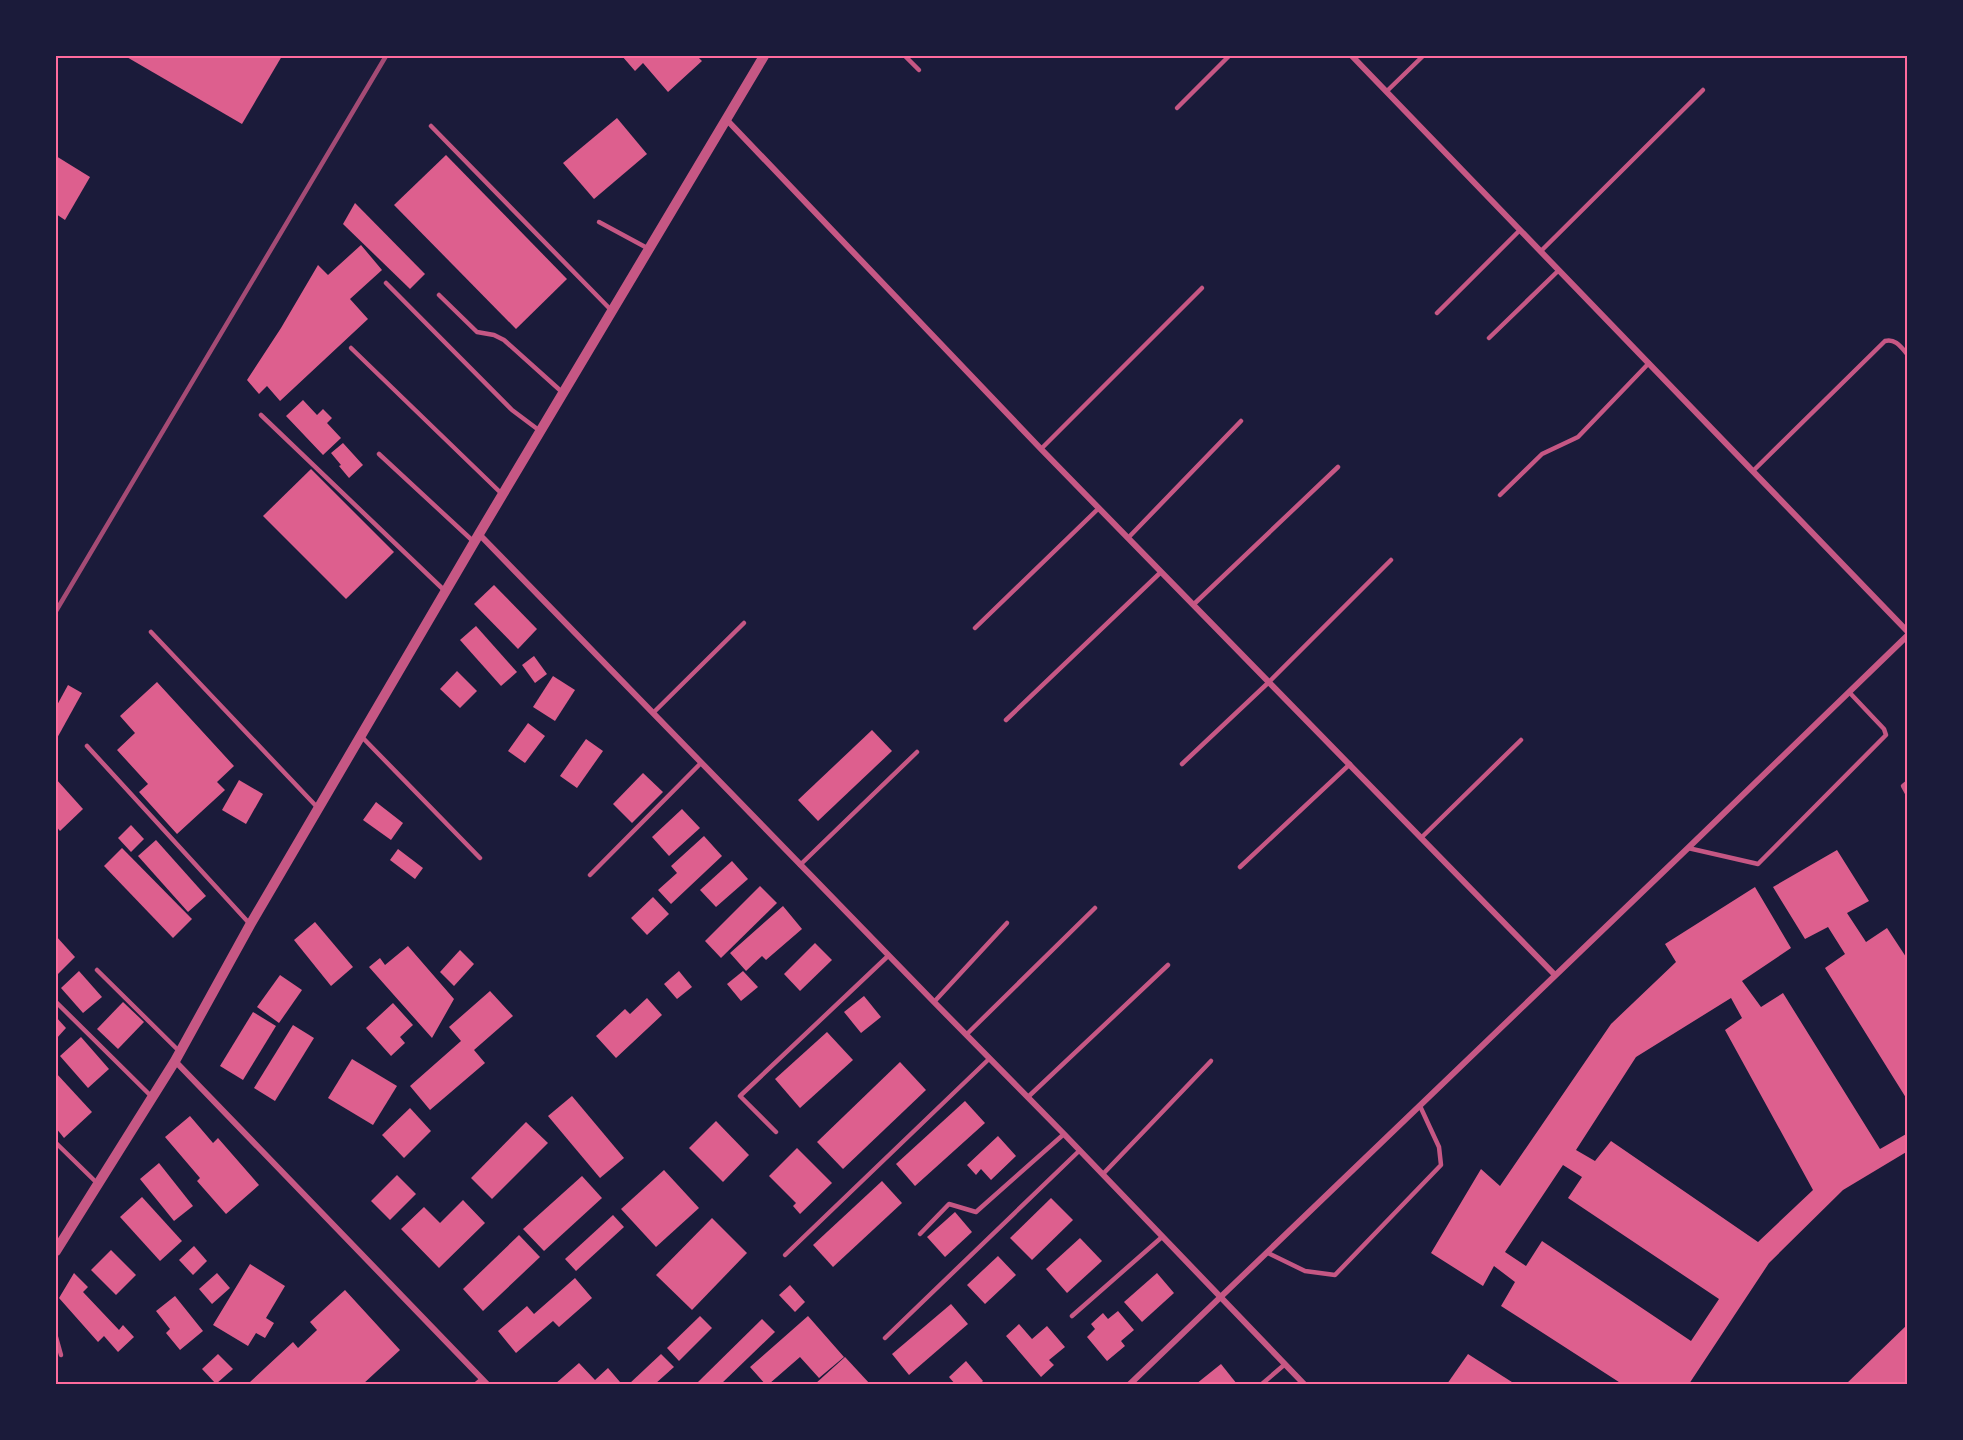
<svg xmlns="http://www.w3.org/2000/svg" width="1963" height="1440" font-family="Quicksand,sans-serif">
  <rect width="100%" height="100%" fill="#1b1b3a"/>
  <g fill="#dd5f8e" fill-rule="evenodd">
    <path d="M125,56H282L242,124Z"/>
    <path d="M622,56H697L702,61L668,92L643,63L635,71Z"/>
    <path d="M617,118L647,154L594,199L563,163Z"/>
    <path d="M446,155L567,279L516,329L394,205Z"/>
    <path d="M56,156L90,177L65,220L56,214Z"/>
    <path d="M355,203L425,274L410,289L343,224Z"/>
    <path d="M361,245L382,270L350,299L368,319L280,401L267,386L259,394L247,380L281,328L318,265L328,275Z"/>
    <path d="M303,400L317,415L323,409L332,418L327,423L341,438L323,455L286,416Z"/>
    <path d="M343,443L363,465L349,478L339,466L341,465L331,453Z"/>
    <path d="M311,469L394,552L346,599L263,516Z"/>
    <path d="M494,585L537,629L518,649L474,604Z"/>
    <path d="M476,626L517,672L501,686L460,640Z"/>
    <path d="M534,656L547,674L535,683L522,665Z"/>
    <path d="M457,671L477,691L460,708L440,689Z"/>
    <path d="M553,676L575,690L555,721L533,707Z"/>
    <path d="M157,682L234,766L217,782L225,790L177,834L139,792L148,784L117,750L135,733L120,716Z"/>
    <path d="M68,685L82,693L56,740V707Z"/>
    <path d="M528,723L545,736L525,763L508,751Z"/>
    <path d="M872,730L892,751L818,821L798,800Z"/>
    <path d="M586,739L603,751L577,788L560,776Z"/>
    <path d="M643,773L663,792L632,823L613,804Z"/>
    <path d="M56,779L83,809L60,831L56,826Z"/>
    <path d="M239,780L263,794L246,824L222,810Z"/>
    <path d="M376,802L403,823L391,840L363,820Z"/>
    <path d="M682,809L700,828L669,856L652,837Z"/>
    <path d="M131,825L144,839L131,852L118,838Z"/>
    <path d="M704,836L722,856L671,904L658,890L677,873L671,866Z"/>
    <path d="M156,840L206,896L188,912L138,856Z"/>
    <path d="M122,848L192,919L173,938L104,866Z"/>
    <path d="M398,849L423,868L415,879L390,860Z"/>
    <path d="M1837,850L1869,901L1847,913L1866,942L1887,928L1908,960V1101L1825,968L1845,954L1828,927L1805,939L1773,887Z"/>
    <path d="M732,861L748,879L716,907L700,890Z"/>
    <path d="M760,886L777,903L721,958L705,941Z"/>
    <path d="M1755,887L1791,948L1742,981L1761,1007L1783,993L1880,1149L1908,1133V1151L1843,1190L1769,1263L1689,1384H1622L1501,1306L1515,1282L1494,1266L1483,1286L1431,1253L1481,1169L1500,1186L1611,1024L1676,962L1665,944ZM1731,998L1742,1018L1725,1030L1813,1190L1758,1242L1611,1141L1595,1161L1576,1150L1636,1057ZM1563,1165L1582,1177L1568,1198L1719,1299L1691,1341L1542,1241L1526,1266L1505,1252Z"/>
    <path d="M653,897L669,914L647,935L631,918Z"/>
    <path d="M783,906L802,929L766,960L762,956L746,971L730,953Z"/>
    <path d="M315,922L353,967L331,986L294,940Z"/>
    <path d="M56,936L75,957L56,976Z"/>
    <path d="M815,943L832,960L800,991L784,974Z"/>
    <path d="M408,946L454,999L432,1038L369,967L380,958L385,965Z"/>
    <path d="M460,950L474,964L454,986L440,972Z"/>
    <path d="M79,971L102,997L83,1013L61,988Z"/>
    <path d="M679,971L692,987L677,999L664,984Z"/>
    <path d="M743,971L758,987L741,1001L727,984Z"/>
    <path d="M280,975L302,990L279,1023L257,1007Z"/>
    <path d="M490,991L513,1016L474,1050L485,1063L430,1110L410,1086L461,1041L449,1027Z"/>
    <path d="M864,996L881,1017L861,1033L844,1012Z"/>
    <path d="M647,998L662,1015L616,1058L596,1036L625,1009L630,1014Z"/>
    <path d="M123,1002L144,1022L118,1049L97,1029Z"/>
    <path d="M393,1003L413,1025L400,1037L405,1043L391,1056L366,1028Z"/>
    <path d="M253,1012L276,1026L243,1080L220,1066Z"/>
    <path d="M56,1017L66,1028L56,1039Z"/>
    <path d="M293,1025L314,1038L275,1101L254,1088Z"/>
    <path d="M827,1032L853,1060L800,1108L775,1079Z"/>
    <path d="M81,1037L109,1069L88,1088L60,1056Z"/>
    <path d="M352,1059L397,1086L373,1125L328,1098Z"/>
    <path d="M900,1062L926,1090L843,1169L817,1142Z"/>
    <path d="M56,1073L92,1112L64,1138L56,1128Z"/>
    <path d="M572,1096L624,1158L600,1178L548,1116Z"/>
    <path d="M965,1101L985,1123L915,1186L896,1164Z"/>
    <path d="M410,1108L431,1131L404,1158L382,1135Z"/>
    <path d="M190,1116L213,1143L218,1138L259,1185L226,1214L197,1181L200,1178L165,1137Z"/>
    <path d="M716,1121L749,1155L723,1182L689,1148Z"/>
    <path d="M526,1122L548,1143L492,1199L471,1178Z"/>
    <path d="M998,1136L1016,1156L991,1180L981,1169L976,1175L967,1165Z"/>
    <path d="M797,1148L832,1183L800,1214L793,1206L796,1203L769,1176Z"/>
    <path d="M159,1163L193,1206L174,1221L140,1179Z"/>
    <path d="M664,1170L699,1208L656,1247L621,1209Z"/>
    <path d="M397,1175L416,1194L390,1220L371,1201Z"/>
    <path d="M582,1176L602,1198L544,1251L523,1229Z"/>
    <path d="M882,1181L902,1203L833,1267L813,1245Z"/>
    <path d="M142,1197L182,1241L160,1261L120,1217Z"/>
    <path d="M1051,1198L1073,1220L1032,1260L1010,1238Z"/>
    <path d="M463,1200L485,1223L439,1268L401,1229L424,1207L440,1223Z"/>
    <path d="M955,1212L972,1232L945,1257L927,1237Z"/>
    <path d="M613,1215L624,1227L576,1271L565,1259Z"/>
    <path d="M712,1218L747,1253L692,1310L656,1275Z"/>
    <path d="M519,1235L540,1257L483,1311L463,1289Z"/>
    <path d="M1080,1238L1102,1261L1067,1293L1046,1269Z"/>
    <path d="M194,1246L207,1261L193,1275L179,1260Z"/>
    <path d="M111,1250L136,1275L116,1295L91,1270Z"/>
    <path d="M998,1256L1016,1275L985,1304L967,1285Z"/>
    <path d="M250,1264L285,1286L266,1318L274,1323L265,1338L256,1333L248,1346L213,1325Z"/>
    <path d="M74,1273L88,1287L83,1292L119,1330L123,1325L134,1337L118,1352L104,1336L98,1342L59,1298Z"/>
    <path d="M217,1273L230,1288L212,1304L199,1289Z"/>
    <path d="M1157,1273L1174,1293L1142,1322L1124,1302Z"/>
    <path d="M575,1278L592,1298L559,1327L553,1321L516,1353L498,1331L527,1306L534,1314Z"/>
    <path d="M790,1285L805,1302L795,1312L779,1295Z"/>
    <path d="M345,1290L400,1350L363,1384H252L250,1382L293,1342L298,1348L317,1330L310,1322Z"/>
    <path d="M175,1296L203,1331L180,1350L166,1333L170,1329L156,1311Z"/>
    <path d="M951,1304L968,1324L909,1375L892,1354Z"/>
    <path d="M1118,1311L1134,1330L1121,1341L1125,1346L1107,1361L1087,1337L1095,1329L1091,1324L1103,1313L1108,1319Z"/>
    <path d="M700,1316L712,1328L679,1361L667,1348Z"/>
    <path d="M808,1316L844,1357L819,1378L800,1357L769,1384H765L750,1367Z"/>
    <path d="M762,1319L775,1332L721,1384H701L698,1382Z"/>
    <path d="M1019,1324L1032,1339L1047,1326L1065,1347L1049,1360L1054,1365L1041,1377L1006,1336Z"/>
    <path d="M1908,1324V1384H1846Z"/>
    <path d="M218,1354L233,1369L216,1384L202,1369Z"/>
    <path d="M661,1354L674,1367L655,1384H629Z"/>
    <path d="M1468,1354L1515,1384H1447Z"/>
    <path d="M845,1357L870,1384H815Z"/>
    <path d="M966,1361L983,1381L980,1384H955L949,1377Z"/>
    <path d="M579,1363L595,1380L608,1368L620,1382L618,1384H555Z"/>
    <path d="M1221,1364L1237,1384H1196Z"/>
  </g>
  <g fill="none" stroke-linecap="round" stroke-linejoin="round">
    <g stroke="#c65784" stroke-width="4.5">
      <path d="M905,56L919,70"/>
      <path d="M1387,91L1423,56"/>
      <path d="M1177,108L1229,56"/>
      <path d="M431,126L612,311"/>
      <path d="M599,222L649,249"/>
      <path d="M1541,251L1703,90"/>
      <path d="M386,283L512,410L540,431"/>
      <path d="M439,295L477,332L494,335L504,340L562,392"/>
      <path d="M1437,313L1520,230"/>
      <path d="M1489,338L1559,270"/>
      <path d="M351,348L503,495"/>
      <path d="M261,415L446,592"/>
      <path d="M1041,449L1202,288"/>
      <path d="M379,454L474,542"/>
      <path d="M1753,471L1885,341C1895,338 1901,347 1908,355"/>
      <path d="M1500,495L1542,454L1578,437L1649,363"/>
      <path d="M1128,538L1241,421"/>
      <path d="M1193,605L1338,467"/>
      <path d="M975,628L1099,508"/>
      <path d="M151,632L317,807"/>
      <path d="M653,713L744,623"/>
      <path d="M1006,720L1161,572"/>
      <path d="M362,737L480,858"/>
      <path d="M87,746L249,923"/>
      <path d="M1182,764L1269,682L1391,560"/>
      <path d="M1908,782L1903,786L1908,795"/>
      <path d="M1422,837L1521,740"/>
      <path d="M1688,848L1758,864L1886,735L1884,729L1849,692"/>
      <path d="M800,865L917,752"/>
      <path d="M1240,867L1350,764"/>
      <path d="M590,875L701,763"/>
      <path d="M97,970L180,1052"/>
      <path d="M56,1002L152,1097"/>
      <path d="M934,1002L1007,923"/>
      <path d="M967,1034L1095,908"/>
      <path d="M1028,1097L1168,965"/>
      <path d="M776,1132L740,1096L888,956"/>
      <path d="M56,1143L98,1184"/>
      <path d="M1103,1174L1211,1061"/>
      <path d="M920,1234L949,1204L976,1212L1064,1134"/>
      <path d="M1268,1253L1305,1271L1335,1275L1441,1165L1439,1147L1420,1106"/>
      <path d="M785,1255L989,1059"/>
      <path d="M1072,1316L1162,1237"/>
      <path d="M56,1337L61,1355"/>
      <path d="M885,1338L1079,1151"/>
      <path d="M476,1384L482,1379"/>
      <path d="M1262,1384L1284,1365"/>
    </g>
    <g stroke="#c65784" stroke-width="6">
      <path d="M1352,56L1908,632"/>
      <path d="M726,119L1041,449L1555,975"/>
      <path d="M479,534L934,1002L1064,1134L1304,1384"/>
      <path d="M175,1061L487,1384"/>
      <path d="M1130,1384L1688,848L1908,635"/>
    </g>
    <path stroke="#c65784" stroke-width="10" d="M56,1251L175,1061L250,925L479,534L764,56"/>
    <path stroke="#a44b75" stroke-width="4.5" d="M56,611L386,56"/>
  </g>
  <rect width="1963" height="1440" fill="none" stroke="#1b1b3a" stroke-width="114"/>
  <rect x="57" y="57" width="1849" height="1326" fill="none" stroke="#ff6b9d" stroke-width="2"/>
</svg>
